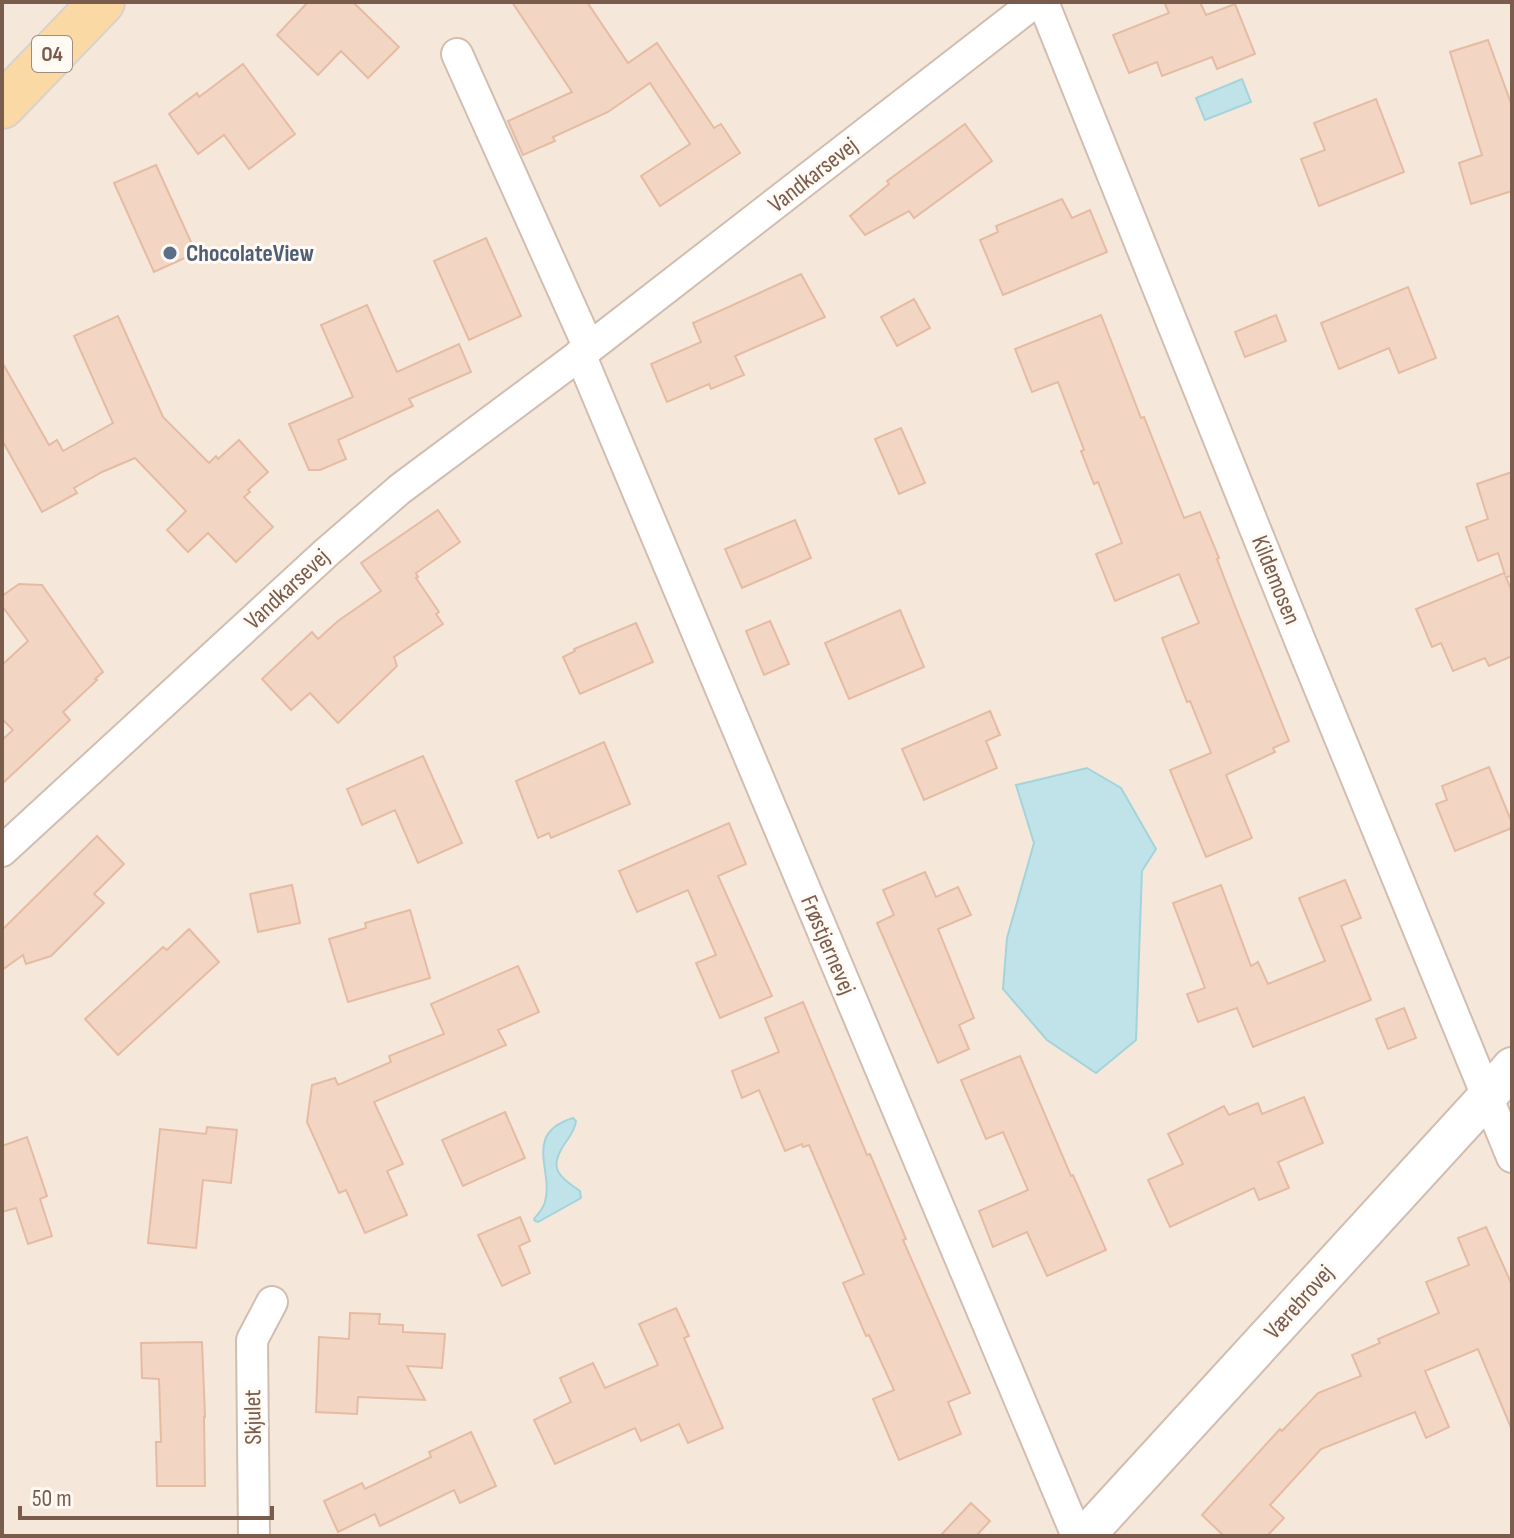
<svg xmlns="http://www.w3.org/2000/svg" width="1514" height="1538" font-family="'Sofia Sans Condensed',sans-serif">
  <rect width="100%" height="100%" fill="#fdf6ec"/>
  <rect fill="#f5e8da" x="2" y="2" width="1510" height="1534"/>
  <g fill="#bfe3e8" stroke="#a5d3da" stroke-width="2">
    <path d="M1242,79L1251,102L1205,120L1196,98Z"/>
    <path d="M1087,768L1121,788L1156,849L1142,871L1136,1040L1096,1073L1047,1040L1003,989L1007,938L1034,843L1016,785Z"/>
    <path d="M573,1118L576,1121C575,1129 572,1133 568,1139C548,1166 555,1174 580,1191L581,1198L538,1222L535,1221L534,1219C538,1214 543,1209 545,1202C554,1170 522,1134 573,1118Z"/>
  </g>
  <g fill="#f3d5c3" stroke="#e6bba3" stroke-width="2">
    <path d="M308,2H353L399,47L368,78L341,51L318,75L277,35Z"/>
    <path d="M512,2H587L628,63L657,43L714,128L721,124L740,153L660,206L641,176L690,144L650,83L608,112L553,137L555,141L523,155L508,121L572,92Z"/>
    <path d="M1164,2H1200L1206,15L1235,4L1255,54L1217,69L1212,57L1162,76L1157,62L1129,73L1113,35L1169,13Z"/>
    <path d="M1488,40L1512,106V191L1471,204L1459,163L1482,155L1450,52Z"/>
    <path d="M243,64L295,134L249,169L224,135L198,154L169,114L197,93L199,97Z"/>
    <path d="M1376,99L1404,172L1319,206L1301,159L1325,150L1314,123Z"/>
    <path d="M965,124L992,161L914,218L909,211L865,235L850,216L889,184L887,181Z"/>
    <path d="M156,165L196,253L154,272L114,183Z"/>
    <path d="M1062,199L1072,218L1090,210L1107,252L1003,295L980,240L998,232L996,226Z"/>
    <path d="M486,238L521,316L469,340L434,261Z"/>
    <path d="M801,274L825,317L735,356L744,375L711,389L709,384L667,402L651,364L701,342L693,323Z"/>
    <path d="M1408,287L1436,358L1399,373L1389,348L1339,369L1321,323Z"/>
    <path d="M914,299L930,328L897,346L881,317Z"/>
    <path d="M367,305L397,372L459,344L471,372L409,399L413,406L338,440L346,459L320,470H309L289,424L353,397L321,325Z"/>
    <path d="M1101,315L1141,418L1144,417L1184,518L1200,512L1219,558L1217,559L1235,606L1289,741L1273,748L1275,752L1226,775L1252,838L1206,857L1170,770L1211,753L1190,701L1187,702L1162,638L1199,623L1179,574L1115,601L1096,554L1122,543L1098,482L1094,484L1081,451L1084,450L1058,382L1032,392L1015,349Z"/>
    <path d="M1276,315L1286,341L1245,357L1235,332Z"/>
    <path d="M118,316L163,417L209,463L216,456L218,459L239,440L268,472L248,490L250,492L244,497L273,527L236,562L208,533L188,552L167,530L186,511L135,458L102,472L74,488L77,493L42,512L2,440V362L49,445L57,440L63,451L113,423L74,336Z"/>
    <path d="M901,428L925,483L899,494L875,439Z"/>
    <path d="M1512,472V576L1506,577L1512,592V656L1489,666L1485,658L1453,671L1441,643L1432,647L1416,609L1504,573L1505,575L1498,553L1478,561L1466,527L1488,519L1477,484Z"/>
    <path d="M438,510L460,542L416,573L418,577L416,578L439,612L436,614L443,624L394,657L397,666L338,723L310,693L291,710L262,679L312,632L318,639L338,621L381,591L361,563Z"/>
    <path d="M795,520L811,558L742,588L725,549Z"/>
    <path d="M19,584L42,585L103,672L95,679L97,680L63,712L70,720L2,784V740L13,730L2,719V665L28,641L2,606V596Z"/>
    <path d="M900,610L924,667L849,699L825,643Z"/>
    <path d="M770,621L789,664L764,675L746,631Z"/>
    <path d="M636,623L653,662L580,694L563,657L575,651L574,649Z"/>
    <path d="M990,711L1000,735L986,741L997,768L924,800L902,749Z"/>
    <path d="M604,742L630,804L551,838L549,833L538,838L516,781Z"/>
    <path d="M423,756L462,843L418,863L395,810L362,825L347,789Z"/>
    <path d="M1489,767L1512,823V828L1455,851L1436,804L1447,800L1442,786Z"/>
    <path d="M729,823L746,864L718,876L772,996L720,1018L696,963L716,955L688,890L637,912L619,871Z"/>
    <path d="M97,836L124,864L94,894L104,903L51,956L26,964L23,955L2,970V930Z"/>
    <path d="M925,872L936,897L958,887L971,915L938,929L974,1018L959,1025L969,1049L938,1063L877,923L894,915L883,890Z"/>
    <path d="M1345,880L1361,918L1341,926L1371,1000L1253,1047L1237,1008L1198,1022L1187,994L1205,988L1173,903L1221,885L1251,966L1258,962L1268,984L1325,961L1299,898Z"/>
    <path d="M292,885L300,923L258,932L250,894Z"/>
    <path d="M410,910L430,978L348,1002L329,939L366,928L365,923Z"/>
    <path d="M189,929L219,962L118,1055L85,1019L163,947L167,950Z"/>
    <path d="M518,966L539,1012L498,1030L506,1045L374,1102L403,1164L387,1171L407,1215L365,1233L346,1190L339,1193L307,1122L312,1085L335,1078L338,1085L391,1062L389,1056L444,1034L431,1004Z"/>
    <path d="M803,1002L867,1155L870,1154L906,1239L903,1240L970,1393L948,1402L961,1434L899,1460L873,1399L894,1390L869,1335L866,1336L843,1283L864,1274L809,1145L803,1147L802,1144L785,1151L759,1090L742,1098L732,1071L779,1052L765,1018Z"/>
    <path d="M1404,1008L1416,1038L1388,1049L1376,1019Z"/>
    <path d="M1020,1056L1071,1176L1073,1175L1106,1250L1047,1276L1027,1232L993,1247L979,1211L1028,1190L1003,1132L986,1139L961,1080Z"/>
    <path d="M1304,1097L1323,1143L1278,1162L1289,1188L1259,1200L1254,1188L1170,1227L1148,1180L1183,1164L1168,1134L1224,1106L1229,1115L1258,1103L1262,1114Z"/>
    <path d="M505,1112L525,1158L463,1186L442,1140Z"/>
    <path d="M207,1127L237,1130L231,1183L203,1180L196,1248L148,1243L160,1129L206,1134Z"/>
    <path d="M27,1137L47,1196L40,1199L52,1236L28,1244L16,1208L2,1212V1146Z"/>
    <path d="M520,1217L530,1241L519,1246L530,1273L502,1286L478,1235Z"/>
    <path d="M1486,1227L1512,1285V1430L1478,1349L1425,1371L1449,1427L1426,1438L1415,1412L1321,1449L1270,1505L1284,1518L1267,1536H1224L1202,1515L1280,1429L1282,1431L1318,1393L1361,1376L1352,1355L1380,1343L1378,1339L1439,1313L1426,1282L1469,1265L1458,1238Z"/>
    <path d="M676,1308L689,1336L684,1338L723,1428L688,1443L679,1424L641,1441L635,1428L555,1464L534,1420L571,1402L560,1378L593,1363L605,1388L658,1365L639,1324Z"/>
    <path d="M350,1313L380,1314L379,1324L403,1325V1332L445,1334L442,1368L407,1366L425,1400L358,1397L357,1414L316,1412L319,1337L349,1339Z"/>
    <path d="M202,1342L205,1417H204L205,1486H157L156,1442H161L159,1379L142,1378L141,1343Z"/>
    <path d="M471,1432L496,1486L460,1503L454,1490L380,1526L375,1514L338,1532L324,1501L362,1483L365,1489L431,1457L429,1452Z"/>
    <path d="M971,1503L990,1521L976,1536H940Z"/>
  </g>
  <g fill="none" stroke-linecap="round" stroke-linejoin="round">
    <g stroke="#d1beb0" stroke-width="34">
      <g id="minor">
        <path d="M1043,2L1303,648L1512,1157"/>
        <path d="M457,54L589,348"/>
        <path d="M580,354L1077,1536"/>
        <path d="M2,851L327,552L400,489L589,348L1035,2"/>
        <path d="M254,1536L252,1340L272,1302"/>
      </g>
    </g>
    <g stroke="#d1beb0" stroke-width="42">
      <path id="tertiary" d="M1085,1536L1487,1097L1512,1067"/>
    </g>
    <g stroke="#dad1cd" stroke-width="48">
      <path id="primary" d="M2,106L102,2"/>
    </g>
    <use href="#minor" stroke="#fff" stroke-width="30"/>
    <use href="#tertiary" stroke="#fff" stroke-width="38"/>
    <use href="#primary" stroke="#fbd9a5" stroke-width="44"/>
  </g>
  <circle fill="#5c6f8a" stroke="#fffaf3" stroke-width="3" cx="170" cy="253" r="8"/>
  <g text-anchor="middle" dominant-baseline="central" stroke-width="6" stroke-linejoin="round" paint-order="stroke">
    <rect fill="#fffaf3" stroke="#a28b7f" stroke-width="2" x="32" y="36" width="40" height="36" rx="6"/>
    <g font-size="22" font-weight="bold" fill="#7a5c4d">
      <text x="52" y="54">O4</text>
    </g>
    <g font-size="24" fill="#7a5c4d" stroke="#fffaf3">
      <text transform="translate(813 175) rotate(-38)">Vandkarsevej</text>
      <text transform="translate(1276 580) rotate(68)">Kildemosen</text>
      <text transform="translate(287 589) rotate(-43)">Vandkarsevej</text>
      <text transform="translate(828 945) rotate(67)">Frøstjernevej</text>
      <text transform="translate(1299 1302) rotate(-48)">Værebrovej</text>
      <text transform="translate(253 1417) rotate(-91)">Skjulet</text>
    </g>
    <g font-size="24" font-weight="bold" fill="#4e5e75" stroke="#fffaf3" text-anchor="start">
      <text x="186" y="253">ChocolateView</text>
    </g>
  </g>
  <rect width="1514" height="1538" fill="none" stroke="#7a5c4d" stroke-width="8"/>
  <path d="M20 1506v12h252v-12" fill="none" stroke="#7a5c4d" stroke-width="4"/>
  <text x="32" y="1506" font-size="24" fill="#7a5c4d" stroke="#fffaf3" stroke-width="6" paint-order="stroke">50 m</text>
</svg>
